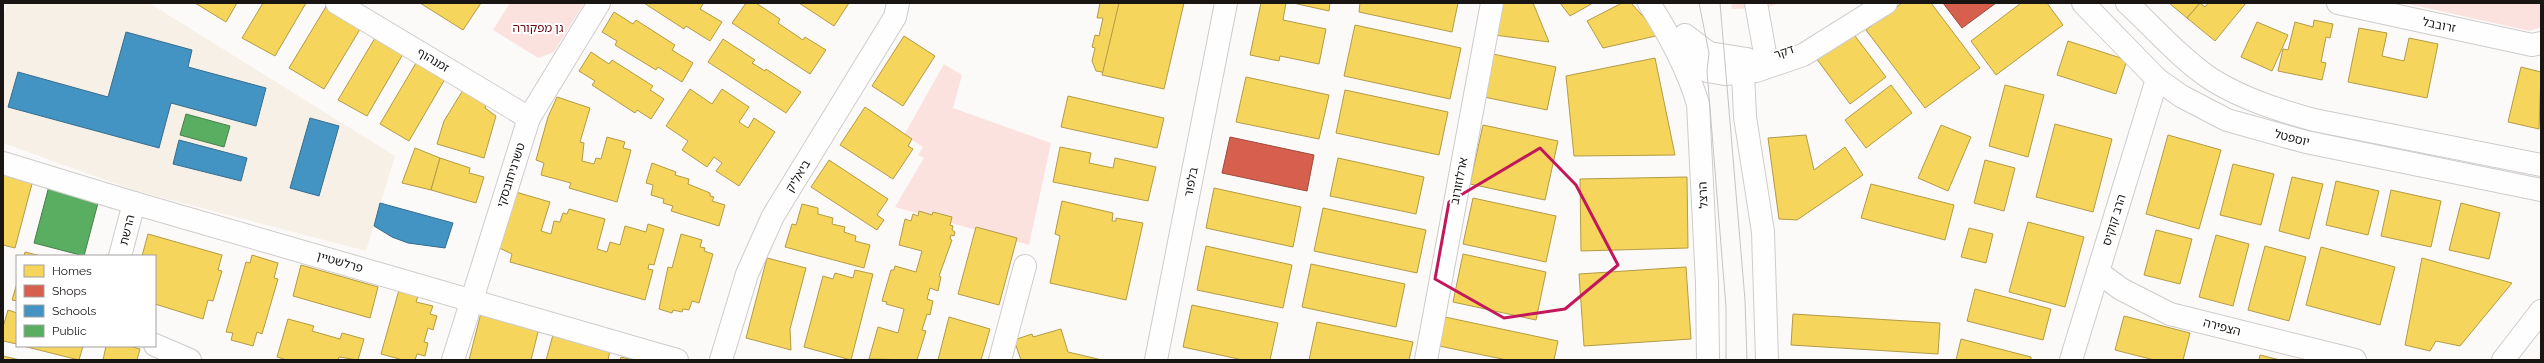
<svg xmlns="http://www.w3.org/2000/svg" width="2544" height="363" font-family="Raleway,'Noto Sans Hebrew',sans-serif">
  <rect width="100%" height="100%" fill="#fcfaf8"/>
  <path fill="#f6f0e7" d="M7,3H149L395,156L366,251L136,191L3,143V20Z"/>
  <g fill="#fbe2df">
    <path d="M510,3H584L554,52L538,58L493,30Z"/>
    <path d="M1731,3H1781L1766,8L1732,9Z"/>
    <path d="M2404,3H2541V27L2530,31Z"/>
    <path d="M944,64L962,75L953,108L1051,143L1029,245L895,207L924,158L918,155L923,147L904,135Z"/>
  </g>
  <g fill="#f6d55c" stroke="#b39b46">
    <path d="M195,3H237L226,22Z"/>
    <path d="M263,3H306L275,56L242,38Z"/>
    <path d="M420,3H481L463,30Z"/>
    <path d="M644,3H701L703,4L700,9L722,22L710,41L686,26L684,29Z"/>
    <path d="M746,3H756L780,19L778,23L803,40L805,37L826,50L810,74L732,23Z"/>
    <path d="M799,3H849L834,26Z"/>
    <path d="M1100,3H1139L1137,13L1148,16L1149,9L1159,12L1158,15L1175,19L1173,27L1164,25L1155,61L1165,63L1163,71L1138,69L1140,60L1128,57L1124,73L1119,72L1118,75L1096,71L1092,61L1095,48L1092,47L1095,35L1099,36L1103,18H1097Z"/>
    <path d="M1119,3H1184L1164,89L1102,75Z"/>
    <path d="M1261,3H1286L1283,20L1326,29L1319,64L1280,56L1279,61L1250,55Z"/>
    <path d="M1293,3H1330L1329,11Z"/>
    <path d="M1360,3H1458L1452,32L1359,12Z"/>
    <path d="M1500,3H1533L1549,42L1494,35Z"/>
    <path d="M1560,3H1593L1570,16Z"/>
    <path d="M1622,3H1631L1660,35L1603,48L1587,21Z"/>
    <path d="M1902,3H1931L1980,68L1925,108L1866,30Z"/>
    <path d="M2021,3H2047L2063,25L1996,75L1971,41Z"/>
    <path d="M2169,3H2200L2187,18Z"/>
    <path d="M2200,3L2205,7L2208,3H2246L2215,41L2187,18Z"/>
    <path d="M327,5L362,26L324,89L289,68Z"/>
    <path d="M614,12L633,24L636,20L675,45L672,50L693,63L682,82L658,67L656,70L615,45L617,41L602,32Z"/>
    <path d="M2314,20L2333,24L2330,38L2326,37L2321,62L2326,63L2322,80L2278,71L2283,49L2288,50L2295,22L2313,27Z"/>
    <path d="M2257,22L2288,35L2272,71L2241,57Z"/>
    <path d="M1355,25L1461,48L1450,99L1344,76Z"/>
    <path d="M2359,28L2387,33L2382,56L2404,61L2409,38L2438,44L2427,98L2348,82Z"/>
    <path d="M1852,32L1886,77L1850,104L1816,58Z"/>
    <path d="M904,36L935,56L903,106L872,86Z"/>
    <path d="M375,38L403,54L367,116L338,100Z"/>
    <path d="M723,39L755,60L752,63L765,71L766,69L801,92L786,113L708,62Z"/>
    <path d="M2068,41L2127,60L2116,94L2057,75Z"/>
    <path d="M591,52L609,64L612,60L653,86L650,90L664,99L651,119L637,110L635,113L592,85L595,81L579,71Z"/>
    <path d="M1493,54L1556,67L1547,110L1484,97Z"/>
    <path d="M1655,58L1675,155L1574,156L1566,76Z"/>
    <path d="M416,63L445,79L409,141L380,124Z"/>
    <path d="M2521,67L2541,72L2539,129L2508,122Z"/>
    <path d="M1246,77L1329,95L1319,139L1236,122Z"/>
    <path d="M1891,85L1912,113L1866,148L1845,120Z"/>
    <path d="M2005,85L2044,95L2028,157L1989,146Z"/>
    <path d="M690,89L712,104L722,89L749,107L739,122L748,128L754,118L775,132L739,186L716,171L722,163L714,157L707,167L682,150L688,141L666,126Z"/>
    <path d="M463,90L486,104L485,108L496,116L484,158L437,144L444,121Z"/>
    <path d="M1345,90L1448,112L1439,155L1336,133Z"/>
    <path d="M1068,96L1164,118L1157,148L1061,127Z"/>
    <path d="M557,97L590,108L580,142L584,143L582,161L594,164L596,158L601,159L607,137L625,142L623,148L631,150L617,202L569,188L571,183L541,175L544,163L536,160L548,117Z"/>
    <path d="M865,107L912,139L908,146L913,149L893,179L840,145Z"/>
    <path d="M2055,124L2112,139L2093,212L2036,197Z"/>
    <path d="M1483,125L1558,141L1545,200L1470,184Z"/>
    <path d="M1941,125L1971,137L1948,191L1918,178Z"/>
    <path d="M1806,135L1814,170L1845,147L1863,175L1797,220L1779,219L1768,138Z"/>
    <path d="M2168,135L2221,150L2199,229L2146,214Z"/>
    <path d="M1060,147L1091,153L1089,163L1113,168L1115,158L1156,167L1148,201L1053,182Z"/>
    <path d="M415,148L440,158L431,190L402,183Z"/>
    <path d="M440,158L470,168L469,173L484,177L476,203L431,190Z"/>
    <path d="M1338,158L1424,177L1416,214L1330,196Z"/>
    <path d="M829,160L888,199L877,215L884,220L877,230L811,187Z"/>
    <path d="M1985,160L2015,168L2004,211L1974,203Z"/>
    <path d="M652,163L676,172L675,175L689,179L688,184L710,193V196L714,197L712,201L725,205L719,226L671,211L673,206L663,203L664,199L651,195L653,185L646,183Z"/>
    <path d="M2233,164L2274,174L2261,225L2220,215Z"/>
    <path d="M3,171L33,180L15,248L3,245Z"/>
    <path d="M1687,177L1688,248L1581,251L1580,179Z"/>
    <path d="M2292,177L2323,184L2309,239L2279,231Z"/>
    <path d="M2336,181L2379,191L2368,235L2326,225Z"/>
    <path d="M1871,184L1954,205L1945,240L1861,218Z"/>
    <path d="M1214,188L1301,207L1293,247L1206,228Z"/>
    <path d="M509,190L550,202L541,231L551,234L554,221L560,222L563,213L567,214L569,209L605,219L597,249L607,252L610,242L620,245L625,226L646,232L648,224L664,229L654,265L649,264L648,269L653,270L645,300L510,262L512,254L495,246Z"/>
    <path d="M2391,190L2441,201L2431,247L2381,236Z"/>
    <path d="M1473,198L1556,216L1546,262L1463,244Z"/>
    <path d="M1062,201L1113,213L1112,221H1116V218L1143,223L1126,300L1050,283L1060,236L1055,234Z"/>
    <path d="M2461,203L2500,213L2489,259L2449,250Z"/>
    <path d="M802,204L818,208V214L833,218L832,224L845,227L844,232L856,236L855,241L870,245L864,268L785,247L792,224L796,225Z"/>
    <path d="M1323,208L1426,230L1417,273L1314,251Z"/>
    <path d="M919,211L932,215L933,212L952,217L950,225L953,226L952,230L955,232L954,236L951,235L950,239L952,240L939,276L941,277L938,291L930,288L927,299L933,301L930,315L927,314L922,330L926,331L917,360L869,359L878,327L898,333L904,309L886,304L887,302L882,301L891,270H894L895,266L916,272L922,251L899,245L905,219L911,221L913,214L918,216Z"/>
    <path d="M2028,222L2084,237L2065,307L2009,292Z"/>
    <path d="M976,227L1017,238L999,305L958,294Z"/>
    <path d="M1969,228L1993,234L1986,263L1961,257Z"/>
    <path d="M2156,230L2192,239L2180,284L2144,275Z"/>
    <path d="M148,234L222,255L218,270L222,271L213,301L208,300L203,319L155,304V256H142Z"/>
    <path d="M681,234L702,240L700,247L705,248L704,251L713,254L699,303L692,301L689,310L683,309L682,312L673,310L672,313L659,309L668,267L672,268Z"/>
    <path d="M2216,235L2249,244L2233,306L2199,297Z"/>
    <path d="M1206,246L1292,265L1283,308L1197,290Z"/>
    <path d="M2265,246L2306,257L2289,321L2248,310Z"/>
    <path d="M2321,247L2395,267L2380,325L2306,305Z"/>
    <path d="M25,252L41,256H24Z"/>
    <path d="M1463,254L1546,272L1536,320L1453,302Z"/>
    <path d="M252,255L278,263L274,278L278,279L262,334L257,332L253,346L231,340L233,333L226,332L246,262L250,263Z"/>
    <path d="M767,258L806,268L790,329L791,350L746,338Z"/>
    <path d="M2422,258L2512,283L2460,346L2436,341L2430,351L2405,345Z"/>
    <path d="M1311,264L1405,284L1396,327L1302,307Z"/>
    <path d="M301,265L378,287L370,318L293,296Z"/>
    <path d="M1686,267L1691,339L1584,346L1579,274Z"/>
    <path d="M855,270L873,274L851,360L804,347L823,276L833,279L835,273L853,278Z"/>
    <path d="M17,283V301L12,300Z"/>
    <path d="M1975,289L2051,309L2043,340L1967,321Z"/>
    <path d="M399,290L418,296L416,302L433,306L430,314L437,316L433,330L428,328L424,342L428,343L425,356L417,354L415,360H403L381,354Z"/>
    <path d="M1192,305L1278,323L1270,360H1243L1183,347Z"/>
    <path d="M482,309L540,324L531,360H469Z"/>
    <path d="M8,310L17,313V344L3,341V327Z"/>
    <path d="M1793,314L1940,323L1938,354L1791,345Z"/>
    <path d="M2124,316L2190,333L2183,360H2154L2115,350Z"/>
    <path d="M949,317L990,329L981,360H938Z"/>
    <path d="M1445,317L1558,341L1554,360H1507L1439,346Z"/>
    <path d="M288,319L314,326L312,331L340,339L342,333L364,339L358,360L339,357L338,360H287L277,357Z"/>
    <path d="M1317,322L1413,342L1409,360H1309Z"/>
    <path d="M1061,329L1068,352L1102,360H1021L1014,340L1032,334L1033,337Z"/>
    <path d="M553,335L610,350L608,360H546Z"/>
    <path d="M1961,339L2031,357V360H1956Z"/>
    <path d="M23,346H83L79,360Z"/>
    <path d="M106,346H129L140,349L137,360H103Z"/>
    <path d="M2260,355L2280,360H2259Z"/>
    <path d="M3,356L20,360H3Z"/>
    <path d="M621,357L633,360H620Z"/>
  </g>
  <g fill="#d6604d" stroke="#9d4a3c">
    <path d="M1943,3H1996L1962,28Z"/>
    <path d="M1230,137L1314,155L1307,191L1222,173Z"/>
  </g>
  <g fill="#4393c3" stroke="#366d8e">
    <path d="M126,32L192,50L188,67L266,88L256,126L171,103L159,148L8,107L18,72L108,97Z"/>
    <path d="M310,118L339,126L319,196L290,188Z"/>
    <path d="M179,140L247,158L241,181L173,164Z"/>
    <path d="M380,203L453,223L445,248L408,243L392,237L374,226Z"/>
  </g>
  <g fill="#5aae61" stroke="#46804a">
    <path d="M186,114L230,126L224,147L180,135Z"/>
    <path d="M49,186L99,199L84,256L34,243Z"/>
  </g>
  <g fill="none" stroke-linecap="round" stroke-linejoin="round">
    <g stroke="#ceccca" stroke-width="24">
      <g id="minor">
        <path d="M337,3L529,118"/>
        <path d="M1649,3C1669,35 1687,67 1698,104L1707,283L1708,360"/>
        <path d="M1756,3L1766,59"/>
        <path d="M2083,3L2157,79L2181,96L2227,120L2306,142L2541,190"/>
        <path d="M2127,3C2154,28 2180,58 2211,79C2243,99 2278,110 2314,120L2541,165"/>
        <path d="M2338,3L2532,45L2541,43"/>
        <path d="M1685,35L1709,53L1747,59"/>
        <path d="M1680,48L1707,71L1725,74L1756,71L1803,55L1886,3"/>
        <path d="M1733,58L1739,63L1743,73L1745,117L1763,232L1767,360"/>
        <path d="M3,163L134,203L677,360"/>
        <path d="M120,256L134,203"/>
        <path d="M2098,272L2121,289L2170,314L2355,360"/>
        <path d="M155,345L190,360"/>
        <path d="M453,360L529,118L599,3"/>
        <path d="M721,360L747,274L773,216L895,17L898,3"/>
        <path d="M1000,360L1025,266"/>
        <path d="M1156,360L1226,3"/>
        <path d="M1426,360L1492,3"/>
        <path d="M2071,360L2157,79"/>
        <path d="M2503,360L2541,311"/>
      </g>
    </g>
    <use href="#minor" stroke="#fffefe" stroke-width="22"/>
    <g stroke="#c5c4c4" stroke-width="1">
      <path d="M1699,3L1709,53L1707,71L1726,307V360"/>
      <path d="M1720,3L1745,300L1747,360"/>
    </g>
  </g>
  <path fill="none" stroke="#c2185b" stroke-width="3" stroke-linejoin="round" d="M1540,148L1576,185L1618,265L1565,309L1504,318L1435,279L1449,202Z"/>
  <g text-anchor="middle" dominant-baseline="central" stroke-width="4" stroke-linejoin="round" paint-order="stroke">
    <g font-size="12" fill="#181513" stroke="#fff">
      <text transform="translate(2439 25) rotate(12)">זרובבל</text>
      <text transform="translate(1784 52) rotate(-19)">דקר</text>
      <text transform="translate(433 60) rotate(31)">זמנהוף</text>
      <text transform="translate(2292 138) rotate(14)">יוספטל</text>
      <text transform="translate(511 175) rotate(-72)">טשרניחובסקי</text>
      <text transform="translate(798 176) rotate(-58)">ביאליק</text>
      <text transform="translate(1459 181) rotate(-79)">ארלוזורוב</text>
      <text transform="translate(1191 182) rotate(-79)">בלפור</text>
      <text transform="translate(1703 195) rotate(-93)">הרצל</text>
      <text transform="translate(2114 220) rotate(-73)">הרב קוקיס</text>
      <text transform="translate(127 230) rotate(-76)">הרשת</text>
      <text transform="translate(340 262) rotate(16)">פרלשטיין</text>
      <text transform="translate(2222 327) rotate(15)">הצפירה</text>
    </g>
    <g font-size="12" fill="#65080d" stroke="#fff">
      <text x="538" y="28">גן מפקורה</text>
    </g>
  </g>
  <rect width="2544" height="363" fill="none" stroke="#181513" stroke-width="8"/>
  <rect x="16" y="255" width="140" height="92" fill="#ffffff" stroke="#a3a1a1"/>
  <rect x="24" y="265" width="20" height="12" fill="#f6d55c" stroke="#a3a1a1"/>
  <text x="52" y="275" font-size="12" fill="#181513">Homes</text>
  <rect x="24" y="285" width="20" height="12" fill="#d6604d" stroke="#a3a1a1"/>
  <text x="52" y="295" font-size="12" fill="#181513">Shops</text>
  <rect x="24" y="305" width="20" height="12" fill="#4393c3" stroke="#a3a1a1"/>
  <text x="52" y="315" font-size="12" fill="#181513">Schools</text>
  <rect x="24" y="325" width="20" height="12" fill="#5aae61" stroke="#a3a1a1"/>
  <text x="52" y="335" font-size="12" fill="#181513">Public</text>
</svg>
